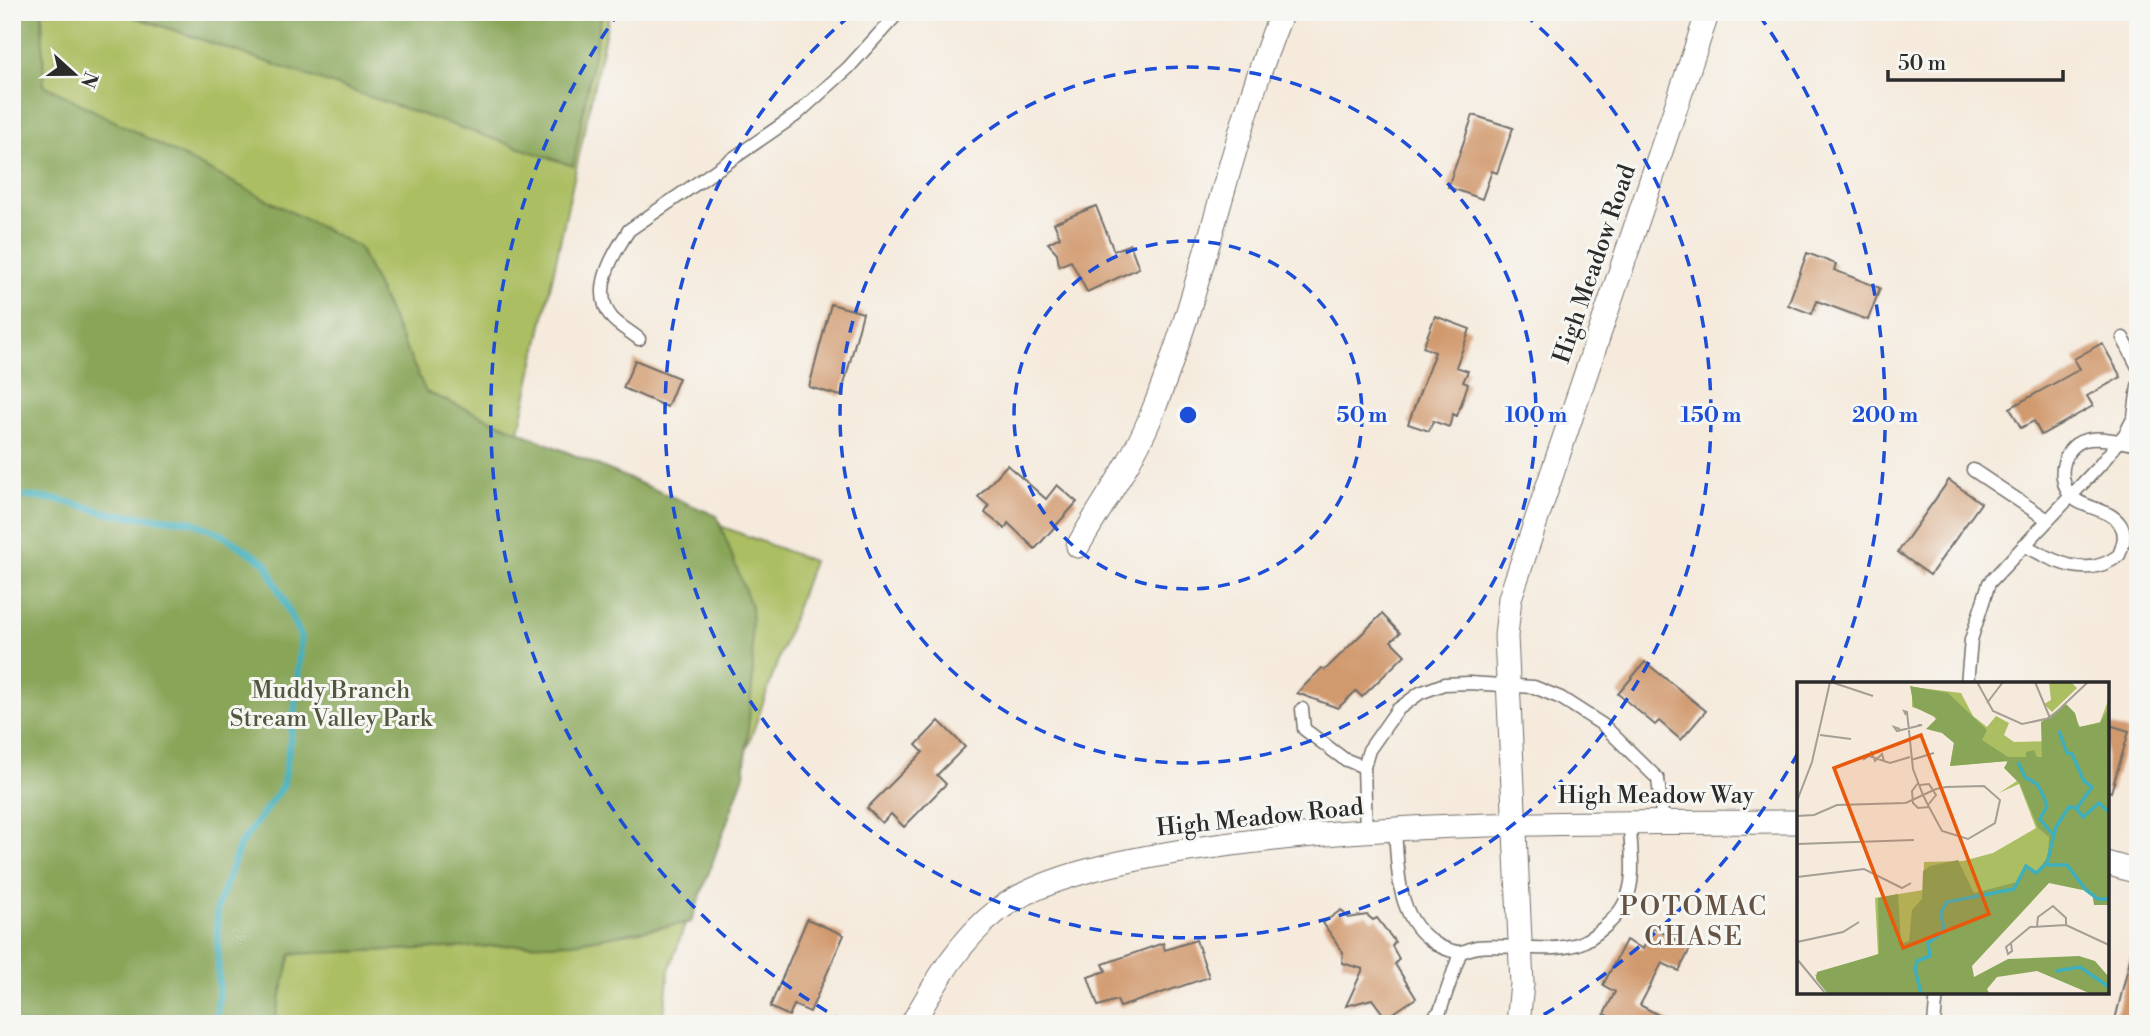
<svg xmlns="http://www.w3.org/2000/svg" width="2150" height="1036" font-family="'Libre Bodoni',serif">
  <rect width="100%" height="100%" fill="#f6f6f2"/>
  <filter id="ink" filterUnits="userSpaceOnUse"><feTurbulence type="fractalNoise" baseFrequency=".0143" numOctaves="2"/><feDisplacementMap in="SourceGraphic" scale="14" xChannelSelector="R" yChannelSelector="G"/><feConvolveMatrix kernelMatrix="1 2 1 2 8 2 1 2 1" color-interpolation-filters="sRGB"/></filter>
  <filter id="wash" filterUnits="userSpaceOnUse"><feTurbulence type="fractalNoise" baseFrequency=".00686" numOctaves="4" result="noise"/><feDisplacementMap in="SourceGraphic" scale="28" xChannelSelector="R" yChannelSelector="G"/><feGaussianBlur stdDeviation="1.57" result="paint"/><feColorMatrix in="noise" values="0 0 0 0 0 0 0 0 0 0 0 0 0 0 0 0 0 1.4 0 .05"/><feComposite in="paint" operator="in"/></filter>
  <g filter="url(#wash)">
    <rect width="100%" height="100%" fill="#f5eadc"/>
    <path fill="#abbe62" stroke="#6b7446" stroke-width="2" d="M12,12H610L516,445L596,479L813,561L669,970L663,1024H12Z"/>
    <g fill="#88a558" stroke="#5a6842" stroke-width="2">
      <path d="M12,12H42L44,85L359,247L426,392L717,516L751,606L753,676L744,775L691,922L573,943L291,954L274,1024H12Z"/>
      <path d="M120,12H602L573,166Z"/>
    </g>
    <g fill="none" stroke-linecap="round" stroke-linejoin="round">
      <path stroke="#40afbc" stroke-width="7" d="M12,495L60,500L112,514L190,521L223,535L266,563L301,637L296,703L283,786L240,845L217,908L219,992L216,1024"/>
    </g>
    <g id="blocks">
      <g fill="#d19a6e">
        <path d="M1473,115L1513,128L1497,173L1492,171L1482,199L1448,187Z"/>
        <path d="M1096,206L1114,251L1130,244L1139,268L1087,292L1071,261L1059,266L1057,253L1048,243L1060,237L1054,223Z"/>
        <path d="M1807,253L1836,264L1834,270L1880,288L1868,320L1817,301L1812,314L1788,305Z"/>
        <path d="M831,304L863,313L841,396L809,387Z"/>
        <path d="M1435,316L1470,329L1456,367L1468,371L1463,382L1468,384L1457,416L1453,414L1449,427L1433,421L1429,431L1408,424L1435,352L1423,347Z"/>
        <path d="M2102,343L2121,377L2087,396L2093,406L2041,435L2034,421L2021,428L2010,408L2080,369L2074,359Z"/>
        <path d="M635,360L679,378L667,407L623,388Z"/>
        <path d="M1007,465L1046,499L1057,485L1077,502L1035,549L1008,523L1005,529L985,513L989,506L978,497Z"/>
        <path d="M1949,480L1981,503L1930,575L1898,552Z"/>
        <path d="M1382,614L1400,633L1391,641L1405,655L1362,697L1356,691L1338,708L1297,693L1322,668L1325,670Z"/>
        <path d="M1645,662L1706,711L1681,740L1659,721L1655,725L1618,694Z"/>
        <path d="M939,721L965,747L937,775L946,784L904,827L891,814L882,823L867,808L923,752L916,745Z"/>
        <path d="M2106,724L2129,731L2111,792L2106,791Z"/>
        <path d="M1341,910L1348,918L1367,915L1373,920L1377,918L1395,942L1392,946L1399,959L1395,964L1416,998L1386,1018L1372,999L1346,1006L1363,969L1342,963L1343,952L1323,923Z"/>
        <path d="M807,919L844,935L810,1012L794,1005L789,1016L770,1007Z"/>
        <path d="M1653,928L1691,947L1679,971L1662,963L1640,1005L1675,1024H1624L1604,1014L1615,992L1603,985L1626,940L1643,949Z"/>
        <path d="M1196,940L1209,977L1120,1007L1117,1000L1098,1006L1088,977L1106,971L1103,964L1163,943L1165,950Z"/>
        <path d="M2131,955H2138V1024H2114Z"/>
      </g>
    </g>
  </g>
  <g filter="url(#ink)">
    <use href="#blocks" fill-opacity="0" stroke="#726e69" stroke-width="2"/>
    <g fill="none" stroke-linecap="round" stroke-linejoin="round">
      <g stroke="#726e69" stroke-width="15">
        <g id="service">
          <path d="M2123,338L2138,367"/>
          <path d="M639,339C631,332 619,326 612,318C590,291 613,254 629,230L796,115L848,68L899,12"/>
          <path d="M1973,470L2048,520"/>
          <path d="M2024,545C2055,562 2088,580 2119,555C2123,545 2127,534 2120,524C2108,507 2081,509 2069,494C2063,485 2061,472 2064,463C2074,427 2111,440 2138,445"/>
          <path d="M1967,684L1971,640L1989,583L2100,465L2125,434L2134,417L2138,386"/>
          <path d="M1302,709L1304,729L1344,759L1364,767"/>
          <path d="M1395,829C1398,867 1396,912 1428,938C1436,945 1446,950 1457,952C1464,953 1470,948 1477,947C1510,943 1545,954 1578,944C1594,938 1618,918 1625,902C1637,879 1630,848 1630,823"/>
          <path d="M1366,832L1364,767L1369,750L1397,710L1420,693L1444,684L1469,683L1534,687L1561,698L1603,725L1658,779L1663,823"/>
          <path d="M1427,1024L1440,1011L1460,953"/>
          <path d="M1934,1024L1937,992"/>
        </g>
      </g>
      <g stroke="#726e69" stroke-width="25">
        <g id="minor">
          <path d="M1078,546C1101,505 1131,464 1149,421C1204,288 1228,145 1282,12"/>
          <path d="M2106,863L2138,872"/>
          <path d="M912,1024C936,982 958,942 997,911C1040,877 1123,861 1176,852C1382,819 1591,823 1798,822"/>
          <path d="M1518,1024L1522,984L1506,636L1510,598L1708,12"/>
        </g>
      </g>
      <use href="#service" stroke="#fff" stroke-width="12"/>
      <use href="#minor" stroke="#fff" stroke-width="23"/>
    </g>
  </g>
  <g fill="none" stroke="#1d4ed8" stroke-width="3.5" stroke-dasharray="12 9">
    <circle cx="1188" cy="415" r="174"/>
    <circle cx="1188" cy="415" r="348"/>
    <path d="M1524 14A523 523 0 1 1 852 14"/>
    <path d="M1798 753A697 697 0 0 1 1531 1022M845 1022A697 697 0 0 1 617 15M1759 15A697 697 0 0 1 1832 682"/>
  </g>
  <g text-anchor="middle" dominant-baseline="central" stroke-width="6" stroke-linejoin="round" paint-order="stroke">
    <g font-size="24" fill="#2b2b2b" stroke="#f6f6f2">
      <text transform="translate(1595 264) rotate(-71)">High Meadow Road</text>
      <text x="1656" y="796">High Meadow Way</text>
      <text transform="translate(1260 818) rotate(-6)">High Meadow Road</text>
    </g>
    <g font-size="24" fill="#51573c" stroke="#f6f6f2">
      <text x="331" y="691">Muddy Branch<tspan x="331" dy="28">Stream Valley Park</tspan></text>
    </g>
    <g font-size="26" letter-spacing="2" fill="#655242" stroke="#f6f6f2">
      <text x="1694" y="907">POTOMAC<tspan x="1694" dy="30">CHASE</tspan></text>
    </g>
  </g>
  <g transform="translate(1797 682)">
    <rect width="312" height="312" fill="#f5eadc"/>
    <path d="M252,0H274L280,6L255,30L247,22L254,18ZM115,5L164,11L176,34L190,45L199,34L212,41L207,53L217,60L262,59V33L271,24L283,45L303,40L311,19V187L253,198L25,302L18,293L81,272L78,216L126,208L127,180L166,179L196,171L239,146L222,102L202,111L220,99L209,79L153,84L157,61L134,31L115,25Z" fill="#abbe62"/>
    <path d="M113,4L151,11L190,48L185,58L211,75H229V70L237,68L240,75H245L244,40L269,22L278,31L282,45L303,41L311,27V223H297L295,210L252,201L175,284L177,295L211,277L282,274L298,279L311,294V311H292L240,289L200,295L190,307L192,311H30L19,297L20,290L82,272L81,216L101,212L104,262L112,259L115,228L125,217L126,189L133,184L161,178L177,211L220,200L229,184L239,191L251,174L252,155L241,146L223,102L207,86L211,79L153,84L157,61L145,51L129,47L140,36L117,25Z" fill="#88a558"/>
    <path fill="none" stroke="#40afbc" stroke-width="3.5" d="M262,49L270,71L275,72L287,99L295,105L280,126M221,80L228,95L240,102L246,113L250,124L243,137L256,153M250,183H270L289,208L301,217H312M259,289L283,285L312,305M124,311L118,287L120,279L133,274L131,261L147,249L144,230L150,220L217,207L229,184L239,191L250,181L259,145L272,125L279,126L286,135L302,121L312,130"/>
    <path fill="none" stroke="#a49e95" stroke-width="2" d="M34,0L76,14M180,0L196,29L225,42L253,36L291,0M238,0L253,36M190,21L206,0M103,47L97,45L100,49L125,43H121M23,53L54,57M74,69L78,79L85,72L87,79M66,78L72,74L93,81L113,75M114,78L137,71M121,101L115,109L116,121L121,126L132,125M123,103L132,102L139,113L131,123M0,119L15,80L33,0M0,134L17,133L40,123L108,121L111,120L126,113L139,107L149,105L187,104L203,118L198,141L171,157L145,149L131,123L126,113L116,87L110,30L107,29L109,33M0,162L117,158M0,195L67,187L105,206L114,201M240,244L241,235L256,224L269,236V243M0,260L46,250L62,240M214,261L215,269L211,272L209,265L233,245L269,243L312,263M0,277L28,311"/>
    <path fill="#e8590c" fill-opacity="0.15" stroke="#e8590c" stroke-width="3.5" d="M124,53L192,232L106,266L37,86Z"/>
    <rect width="312" height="312" fill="none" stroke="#2b2b2b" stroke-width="3.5"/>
  </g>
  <circle cx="1188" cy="415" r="10" fill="#1d4ed8" stroke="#f6f6f2" stroke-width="3.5"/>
  <g font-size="21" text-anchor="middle" font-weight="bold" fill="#1d4ed8" stroke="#f6f6f2" stroke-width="6" stroke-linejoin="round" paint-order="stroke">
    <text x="1362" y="422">50 m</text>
    <text x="1536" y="422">100 m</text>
    <text x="1711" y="422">150 m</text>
    <text x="1885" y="422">200 m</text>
  </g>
  <rect width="2150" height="1036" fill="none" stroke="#f6f6f2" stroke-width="42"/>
  <g transform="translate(74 74) rotate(111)" stroke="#f6f6f2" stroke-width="5" paint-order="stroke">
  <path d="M0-5L12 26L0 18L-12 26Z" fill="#2b2b2b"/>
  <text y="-10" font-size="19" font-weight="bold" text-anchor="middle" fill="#2b2b2b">N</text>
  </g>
  <path d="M1888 70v10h175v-10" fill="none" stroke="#2b2b2b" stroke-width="3.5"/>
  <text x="1898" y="70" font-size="21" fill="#2b2b2b" stroke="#f6f6f2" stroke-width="5" paint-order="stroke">50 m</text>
</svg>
